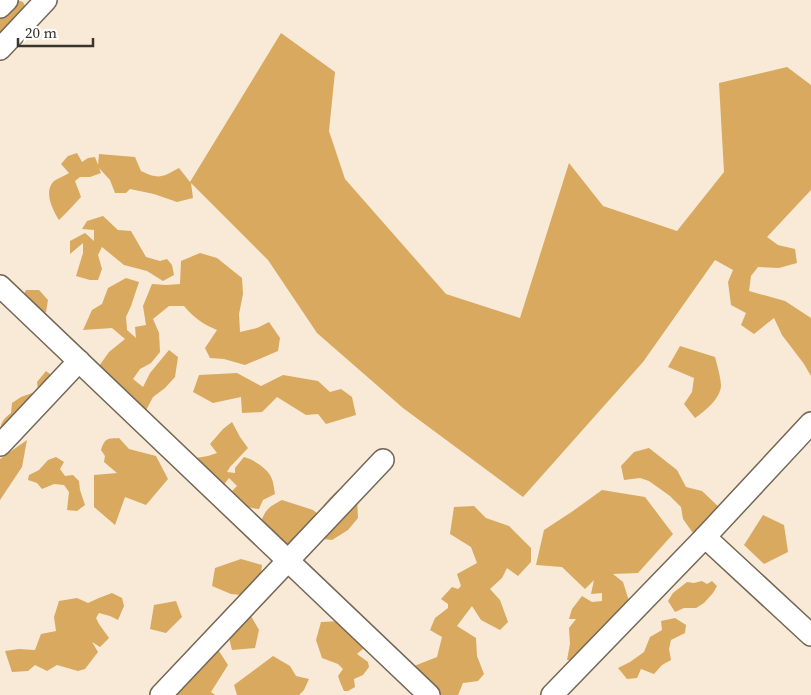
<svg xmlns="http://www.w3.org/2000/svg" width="811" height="695" font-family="'Source Serif 4',serif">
  <rect width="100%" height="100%" fill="#f8ead6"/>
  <g fill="#d8a95f">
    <path d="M17,0L23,2L28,11L0,37V2Z"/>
    <path d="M281,33L335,72L329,131L345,179L446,294L520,318L569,163L603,206L677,231L724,172L719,83L787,67L811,85V190L767,237L778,245L795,249L797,263L779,268L758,267L751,276L749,291L785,301L811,318V376L804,364L782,335L774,318L754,334L741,325L746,313L731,305L728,282L733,270L715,260L643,362L523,497L403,408L317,333L268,260L191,183L193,198L177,202L154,194L130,189L126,193H115L110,180L99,168L101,173L90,177H80L75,181L81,197L69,210L59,220C53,210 43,192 54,181C58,178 65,176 69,173L61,164L68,156L77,153L82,162L88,158L95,157L98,165L99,154L135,157L141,171C160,180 162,177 179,168L190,182Z"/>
    <path d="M103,216L118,230L131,231L146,257L160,261L167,259L172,265L174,275L163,281L147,271L124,265L102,247L98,255L102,269L98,280H90L76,276L83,253V243L70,254V241L85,233L94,241V230L82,229L87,221Z"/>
    <path d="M200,253L217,258L242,278L243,294L239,314L240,332L257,328L269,322L280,338L278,351L245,365L224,359L210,358L205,348L217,330C203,324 194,318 184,306H169L153,319L159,333L160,352L151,363L140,369L133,379L143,387L150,373L169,350L178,357L175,377L165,388L153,397L143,416L92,376L109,352L125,339L112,328L83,330L92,310L102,304L108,288L126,278L139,282L131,306L126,317L127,330L136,338L135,327L146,325L143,306L152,284L166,285L180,284L181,261Z"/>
    <path d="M26,290H39L48,300L46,312L38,319L19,303Z"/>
    <path d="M680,346L715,357C717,364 721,379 721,386C720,399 705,411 695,418L684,404L692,392L694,378L668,367Z"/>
    <path d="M46,371L54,377L49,384L50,408L38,413L0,441C0,426 0,421 11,413L12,403L21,397L38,391L37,382Z"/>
    <path d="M237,373L261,386L283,375L318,381L330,392L341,389L352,397L356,415L326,424L318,414L306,415L277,397L262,412L242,413L241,397L213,403L193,392L199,375Z"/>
    <path d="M232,422L240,437L248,448L230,467L227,472L235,473V468L244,457C251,459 254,461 260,465C272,474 273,479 275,494L263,500L259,509C246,508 238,504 232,491L237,486L229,478L223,486L197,476L196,458L208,456L217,453L210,444L223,429Z"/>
    <path d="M119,438L129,449L156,456L168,479L146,505L125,497L115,525L94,507V475L117,473L104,462L105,456L101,450C105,437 108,439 119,438Z"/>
    <path d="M27,440L22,467L0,500V459Z"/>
    <path d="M649,448L677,470L686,487L702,491L722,510L693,533L683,519L681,507L670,496L649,481L640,478L624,480L621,466L634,452Z"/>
    <path d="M56,457L64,462L60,469L65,476L73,475L79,481L80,490L85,505L77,511L67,510L69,492L64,485L54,484L42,489L37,483L28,480L29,475L39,470L48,460Z"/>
    <path d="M348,483L357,497L358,518L348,530L332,540L303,537L284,552L258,531C264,513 264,509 282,500L313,510L318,514C327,500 334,492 348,483Z"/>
    <path d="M602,490L645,497L673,534L638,573L613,574L623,582L629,601L579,660H567L570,644L569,628L576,619H569L572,609L582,596L592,602L602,601V593L591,594L594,580L585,589L562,567L536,565L544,530L573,511Z"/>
    <path d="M474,506L486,518L509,526L531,548V562L518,576L507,568L502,578L490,589L500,600L508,622L500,630L481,620L472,606L457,626L476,638L477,656L484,674L478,681L463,683L458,695H438L409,668L437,657L442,637L430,630L435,618L448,608V604L441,599L452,587L458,589L461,586L457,574L477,563L471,547L450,534L454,507Z"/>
    <path d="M763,515L784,525L788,552L764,564L744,545Z"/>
    <path d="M241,559L262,565L260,582L241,595L231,594L212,586L215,568Z"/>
    <path d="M702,581L707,584L712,581L717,586L713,593L704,603L696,608H684L675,612L668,601L673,593L687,582L694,583Z"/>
    <path d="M112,593L122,598L124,606L118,620L110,616L99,613L96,618L99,624L109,638L100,647L92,642L98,652L85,669L78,671L57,665L47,671L35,665L28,671L12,672L5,651L19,649L35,650L41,634L56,631L54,617L59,601L77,598L88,603L99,598Z"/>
    <path d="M176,601L182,617L166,633L150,629L154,605Z"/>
    <path d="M251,616L259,630L255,648L232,650L226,626Z"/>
    <path d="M675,618L686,625L685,633L671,640L669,649L671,660L662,665L654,674L641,669L637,678L627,679L618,668L630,662L644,652L650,637L662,630L661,621Z"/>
    <path d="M342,621L365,647L357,654L368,662L369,667L363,675L354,679L355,687L348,691H344L340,682L338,676L343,669L338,664L322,658L316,640L321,622Z"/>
    <path d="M217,648L228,665L211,692L215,695H171Z"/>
    <path d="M273,656L290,666L296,676L309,679L304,690L299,695H237L234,685Z"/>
  </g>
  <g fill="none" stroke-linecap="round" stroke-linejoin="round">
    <g stroke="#746857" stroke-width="24">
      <g id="street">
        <path d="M0,7L7,0"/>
        <path d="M0,49L46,0"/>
        <path d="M0,286L429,695"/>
        <path d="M0,445L79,361"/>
        <path d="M705,537L811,635"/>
        <path d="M161,695L383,460"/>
        <path d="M552,695L705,537L811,423"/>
      </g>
    </g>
    <use href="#street" stroke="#fff" stroke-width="21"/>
  </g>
  <path d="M18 38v8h75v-8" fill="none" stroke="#39342c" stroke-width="2.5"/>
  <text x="25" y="38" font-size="15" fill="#39342c" stroke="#ffffff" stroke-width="4" paint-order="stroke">20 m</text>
</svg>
